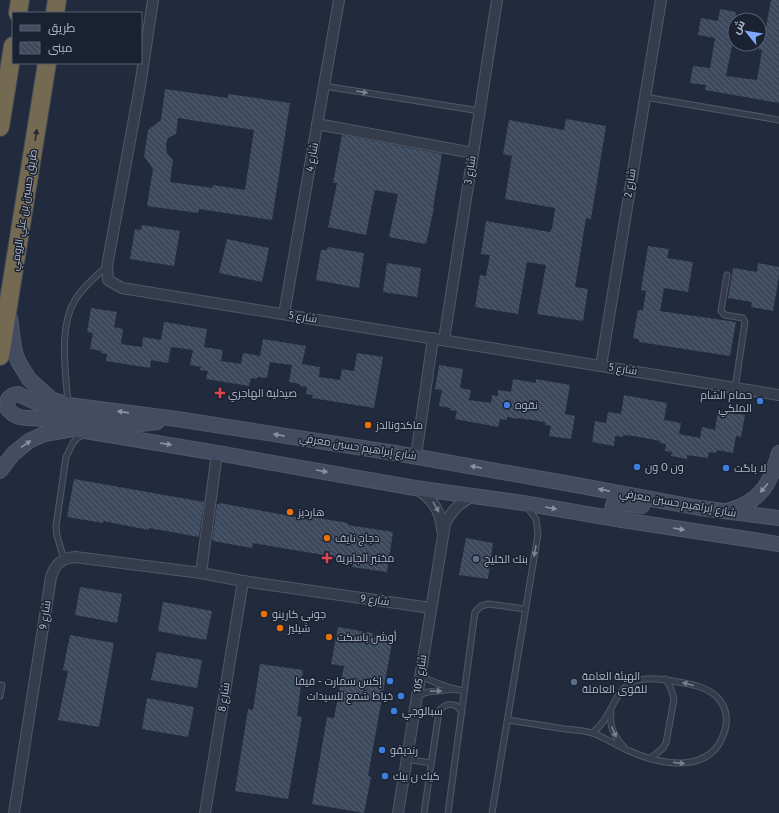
<svg xmlns="http://www.w3.org/2000/svg" width="779" height="813" font-family="'Fira Sans Condensed',Cairo,sans-serif">
  <defs>
    <pattern id="building-back-hatch" width="6" height="6" patternUnits="userSpaceOnUse"><rect width="6" height="6" fill="#3d495d"/><path d="M-1 5l2 2M0 0l6 6M5-1l2 2" fill="none" stroke="#566173"/></pattern>
  </defs>
  <rect width="100%" height="100%" fill="#212b3d"/>
  <g fill="url(#building-back-hatch)" fill-rule="evenodd">
    <path d="M771,0H779V103L705,90L706,85L690,83L693,66L710,68L715,38L698,35L701,18L718,21L720,9L736,12L735,20V46H732L726,76L757,80L762,50H759V32L765,33Z"/>
    <path d="M165,89L228,98V94L290,103L272,220L199,209L198,213L147,206L153,169L144,156L148,130L161,120ZM178,118L254,130L245,190L213,185V188L170,182L173,160L167,154L166,144L168,138L176,134Z"/>
    <path d="M566,119L606,126L591,219L586,218L575,287L588,289L583,321L537,314L546,265L527,262L518,314L475,307L480,275L486,276L490,255L481,254L486,221L550,232L551,229H552L555,208L505,199L512,156L503,154L509,120L564,130Z"/>
    <path d="M342,135L442,154L433,208H434L426,244L389,237L398,194L375,190L366,235L328,227L337,183H333Z"/>
    <path d="M142,225L180,231L174,266L130,259L135,229L141,230Z"/>
    <path d="M227,239L269,248L262,282L219,273Z"/>
    <path d="M648,246L669,249L667,258L693,262L688,292L664,288L660,311L736,322L730,356L639,342V339L633,338L638,310H643L646,291L641,290Z"/>
    <path d="M328,247L364,253L359,288L316,280L321,250H327Z"/>
    <path d="M387,263L421,268L417,297L383,292Z"/>
    <path d="M758,263L779,267V276L773,311L751,307L752,302L728,298L733,268L757,272Z"/>
    <path d="M91,308L117,312L114,327L123,329L121,344L142,347L143,337L161,340L164,322L207,329L204,347L223,350L221,361L241,364L243,353L260,356L263,339L306,346L302,364L320,367L319,377L340,380L342,369L354,371L357,353L383,357L374,408L312,398L313,395L306,394L307,387L300,386V384L289,382L292,365L270,362L267,378L257,377V379L251,378L249,386L206,379L208,371L200,370L201,367L190,365L193,350L171,347L168,363L151,360L150,368L106,361L107,354L101,353V351L90,349L93,333L87,332Z"/>
    <path d="M439,365L463,369L460,388L471,390L469,400L491,403L492,395L498,396V390L511,392L513,379L536,383V379L570,385L565,414L575,416L571,439L549,436L551,426L545,425V422L518,418V419L507,417V420L500,419L498,427L455,419L457,411L450,410L451,408L439,406L442,390L435,389Z"/>
    <path d="M624,395L667,403L664,420L681,423L679,434L700,438L702,427L715,430L718,411L745,415L741,437L736,436L733,453L717,450L716,453L709,452L708,458L687,455V459L671,456L672,452L665,451L666,444L660,443V441L634,436L623,435V437L615,436L614,446L592,442L595,421L606,423L608,412L621,414Z"/>
    <path d="M74,479L204,502L199,537L149,528V530L103,521V523L67,517Z"/>
    <path d="M220,503L311,520L312,517L348,523V525L393,532L387,572L352,567L353,560L253,543L252,548L213,541L214,540H212L217,504H220Z"/>
    <path d="M466,538L493,543L488,579L459,575Z"/>
    <path d="M80,587L122,594L117,623L75,615Z"/>
    <path d="M163,602L212,611L206,640L158,631Z"/>
    <path d="M338,627L393,637L368,776L371,777L364,813L312,804L327,717L334,718L344,666L331,664Z"/>
    <path d="M70,635L114,643L99,727L58,720L68,671L63,670Z"/>
    <path d="M157,652L202,660L197,688L151,680Z"/>
    <path d="M260,664L303,670L297,716L302,717L288,799L235,791L248,709L253,710Z"/>
    <path d="M147,698L194,707L188,737L142,729Z"/>
  </g>
  <g fill="none" stroke-linecap="round" stroke-linejoin="round">
    <g stroke="#505868" stroke-width="7">
      <g id="lane">
        <path d="M324,86L480,111"/>
        <path d="M645,97L779,120"/>
        <path d="M727,275L721,311L725,315L743,318L745,322L735,388"/>
        <path d="M68,404C66,373 58,328 75,300C83,287 95,277 106,267"/>
        <path d="M64,559L57,536L56,526L66,457L73,443L77,438L85,434"/>
        <path d="M420,675C432,682 451,689 464,691"/>
        <path d="M417,695L428,692L455,689"/>
        <path d="M0,696L2,685"/>
        <path d="M611,713C609,727 615,738 624,747"/>
        <path d="M508,720C527,723 546,726 565,729C573,730 584,730 592,733C604,737 616,745 627,750C660,765 712,776 725,730C728,718 726,706 717,697C707,687 691,684 678,682C651,677 629,674 615,701C608,714 604,724 592,733"/>
        <path d="M651,758L663,748L666,743L674,699L670,686L665,679"/>
        <path d="M406,759L431,763"/>
        <path d="M424,813L439,711C446,702 457,702 462,713"/>
        <path d="M448,813L475,612L481,606L489,604L525,609"/>
        <path d="M492,813L538,534L536,519L527,507"/>
      </g>
    </g>
    <g stroke="#505868" stroke-width="12">
      <g id="street">
        <path d="M153,0L140,86L107,266L108,280L122,288L779,395"/>
        <path d="M317,124L473,153"/>
        <path d="M284,314L339,0"/>
        <path d="M444,340L497,0"/>
        <path d="M601,366L661,0"/>
        <path d="M416,456L433,338"/>
        <path d="M418,490C433,499 441,512 442,530"/>
        <path d="M201,573L217,453"/>
        <path d="M14,813L51,577C55,564 62,558 75,557L201,573L243,581L431,608"/>
        <path d="M205,813L243,581"/>
        <path d="M398,813L445,524C452,510 460,502 474,496"/>
      </g>
    </g>
    <g stroke="#505868" stroke-width="16">
      <g id="secondary">
        <path d="M10,317L14,348L18,361L29,379L51,399L68,405L177,419L395,453L576,485L700,508L779,518"/>
        <path d="M73,429C63,425 53,420 42,419C29,417 16,421 7,408L8,399L13,395L18,394L55,411L70,415L131,425L157,422"/>
        <path d="M0,471L13,454L29,441L44,434L73,429L217,453L415,488L523,503L622,520L779,544"/>
        <path d="M727,511C733,509 741,507 747,503C767,492 773,473 779,453"/>
        <path d="M622,520L612,510L613,505L618,503L642,506"/>
      </g>
    </g>
    <g stroke="#404858" stroke-width="20">
      <g id="highway">
        <path d="M18,13L20,0"/>
        <path d="M55,13L57,0"/>
        <path d="M0,127L13,46"/>
        <path d="M0,356L47,63"/>
      </g>
    </g>
    <use href="#lane" stroke="#353d4d" stroke-width="5"/>
    <use href="#street" stroke="#353d4d" stroke-width="10"/>
    <use href="#secondary" stroke="#434c61" stroke-width="14"/>
    <use href="#highway" stroke="#746951" stroke-width="18"/>
  </g>
  <defs><path id="oneway-solid" d="M-6-.8H1V-3.2L6.5 0L1 3.2V.8H-6Z"/></defs>
  <g fill="#798191">
    <use href="#oneway-solid" transform="translate(362 92) rotate(9)"/>
    <use href="#oneway-solid" transform="translate(436 507) rotate(60)"/>
    <use href="#oneway-solid" transform="translate(535 551) rotate(100)"/>
    <use href="#oneway-solid" transform="translate(688 684) rotate(-165)"/>
    <use href="#oneway-solid" transform="translate(436 691) rotate(-1)"/>
    <use href="#oneway-solid" transform="translate(614 732) rotate(67)"/>
    <use href="#oneway-solid" transform="translate(679 763) rotate(6)"/>
  </g>
  <use fill="#232935" href="#oneway-solid" transform="translate(36 135) rotate(-81)"/>
  <g fill="#8a92a5">
    <use href="#oneway-solid" transform="translate(123 412) rotate(-172)"/>
    <use href="#oneway-solid" transform="translate(279 435) rotate(-171)"/>
    <use href="#oneway-solid" transform="translate(26 444) rotate(-34)"/>
    <use href="#oneway-solid" transform="translate(166 444) rotate(9)"/>
    <use href="#oneway-solid" transform="translate(476 467) rotate(-170)"/>
    <use href="#oneway-solid" transform="translate(322 471) rotate(10)"/>
    <use href="#oneway-solid" transform="translate(764 488) rotate(131)"/>
    <use href="#oneway-solid" transform="translate(604 490) rotate(-169)"/>
    <use href="#oneway-solid" transform="translate(551 508) rotate(10)"/>
    <use href="#oneway-solid" transform="translate(679 529) rotate(9)"/>
  </g>
  <g fill="#e0444e" stroke="#1a2232" stroke-width="1.5">
    <path d="M218 387h4v4h4v4h-4v4h-4v-4h-4v-4h4z"/>
    <path d="M325 552h4v4h4v4h-4v4h-4v-4h-4v-4h4z"/>
  </g>
  <g fill="#3f7fe0" stroke="#1a2232" stroke-width="1.5">
    <circle cx="760" cy="401" r="4"/>
    <circle cx="507" cy="405" r="4"/>
    <circle cx="637" cy="467" r="4"/>
    <circle cx="726" cy="468" r="4"/>
    <circle cx="390" cy="681" r="4"/>
    <circle cx="401" cy="696" r="4"/>
    <circle cx="394" cy="711" r="4"/>
    <circle cx="382" cy="750" r="4"/>
    <circle cx="385" cy="776" r="4"/>
  </g>
  <g fill="#e8710a" stroke="#1a2232" stroke-width="1.5">
    <circle cx="368" cy="425" r="4"/>
    <circle cx="290" cy="512" r="4"/>
    <circle cx="327" cy="538" r="4"/>
    <circle cx="264" cy="614" r="4"/>
    <circle cx="280" cy="628" r="4"/>
    <circle cx="329" cy="637" r="4"/>
  </g>
  <g fill="#5c6f8a" stroke="#1a2232" stroke-width="1.5">
    <circle cx="476" cy="559" r="4"/>
    <circle cx="574" cy="682" r="4"/>
  </g>
  <g text-anchor="middle" dominant-baseline="central" stroke-width="3" stroke-linejoin="round" paint-order="stroke">
    <g font-size="11" fill="#b0b8c9" stroke="#1a2232">
      <text transform="translate(312 157) rotate(-80)">شارع 4</text>
      <text transform="translate(470 170) rotate(-81)">شارع 3</text>
      <text transform="translate(630 183) rotate(-81)">شارع 2</text>
      <text transform="translate(24 210) rotate(-81)">طريق حسين بن علي الرومي</text>
      <text transform="translate(303 317) rotate(9)">شارع 5</text>
      <text transform="translate(623 369) rotate(9)">شارع 5</text>
      <text transform="translate(358 447) rotate(9)">شارع إبراهيم حسين معرفي</text>
      <text transform="translate(678 503) rotate(10)">شارع إبراهيم حسين معرفي</text>
      <text transform="translate(375 600) rotate(8)">شارع 9</text>
      <text transform="translate(45 615) rotate(-81)">شارع 9</text>
      <text transform="translate(420 674) rotate(-81)">شارع 105</text>
      <text transform="translate(224 697) rotate(-81)">شارع 8</text>
    </g>
    <g font-size="11" fill="#b0b8c9" stroke="#1a2232" text-anchor="start">
      <text x="228" y="393">صيدلية الهاجري</text>
      <text x="752" y="395" text-anchor="end">حمام الشام<tspan x="752" dy="13">الملكي</tspan></text>
      <text x="515" y="405">نقوه</text>
      <text x="376" y="425">ماكدونالدز</text>
      <text x="645" y="467">ون O ون</text>
      <text x="734" y="468">لا باگت</text>
      <text x="298" y="512">هارديز</text>
      <text x="335" y="538">دجاج نايف</text>
      <text x="336" y="558">مختبر الجابرية</text>
      <text x="484" y="559">بنك الخليج</text>
      <text x="272" y="614">جوني كارينو</text>
      <text x="288" y="628">شيليز</text>
      <text x="337" y="637">أوشن باسكت</text>
      <text x="582" y="676">الهيئة العامة<tspan x="582" dy="13">للقوى العاملة</tspan></text>
      <text x="382" y="681" text-anchor="end">إكس سمارت - فيفا</text>
      <text x="393" y="696" text-anchor="end">خياط شمع للسيدات</text>
      <text x="402" y="711">سبالوجي</text>
      <text x="390" y="750">رنديڤو</text>
      <text x="393" y="776">كيك ن بيك</text>
    </g>
  </g>
  <rect x="12" y="12" width="130" height="52" fill="#1a2232" stroke="#565e6e"/>
  <rect x="20" y="25" width="20" height="6" fill="#434c61" stroke="#565e6e"/>
  <text x="48" y="32" font-size="12" fill="#b0b8c9">طريق</text>
  <rect x="20" y="42" width="20" height="12" fill="url(#building-back-hatch)" stroke="#565e6e"/>
  <text x="48" y="52" font-size="12" fill="#b0b8c9">مبنى</text>
  <g transform="translate(747 32) rotate(300)"><circle r="19" fill="#1a2232" stroke="#565e6e"/>
  <path d="M0-3L7 15L0 10L-7 15Z" fill="#7fa7ff"/>
  <text y="-6" font-size="11" font-weight="bold" text-anchor="middle" fill="#b0b8c9">ش</text>
  </g>
</svg>
